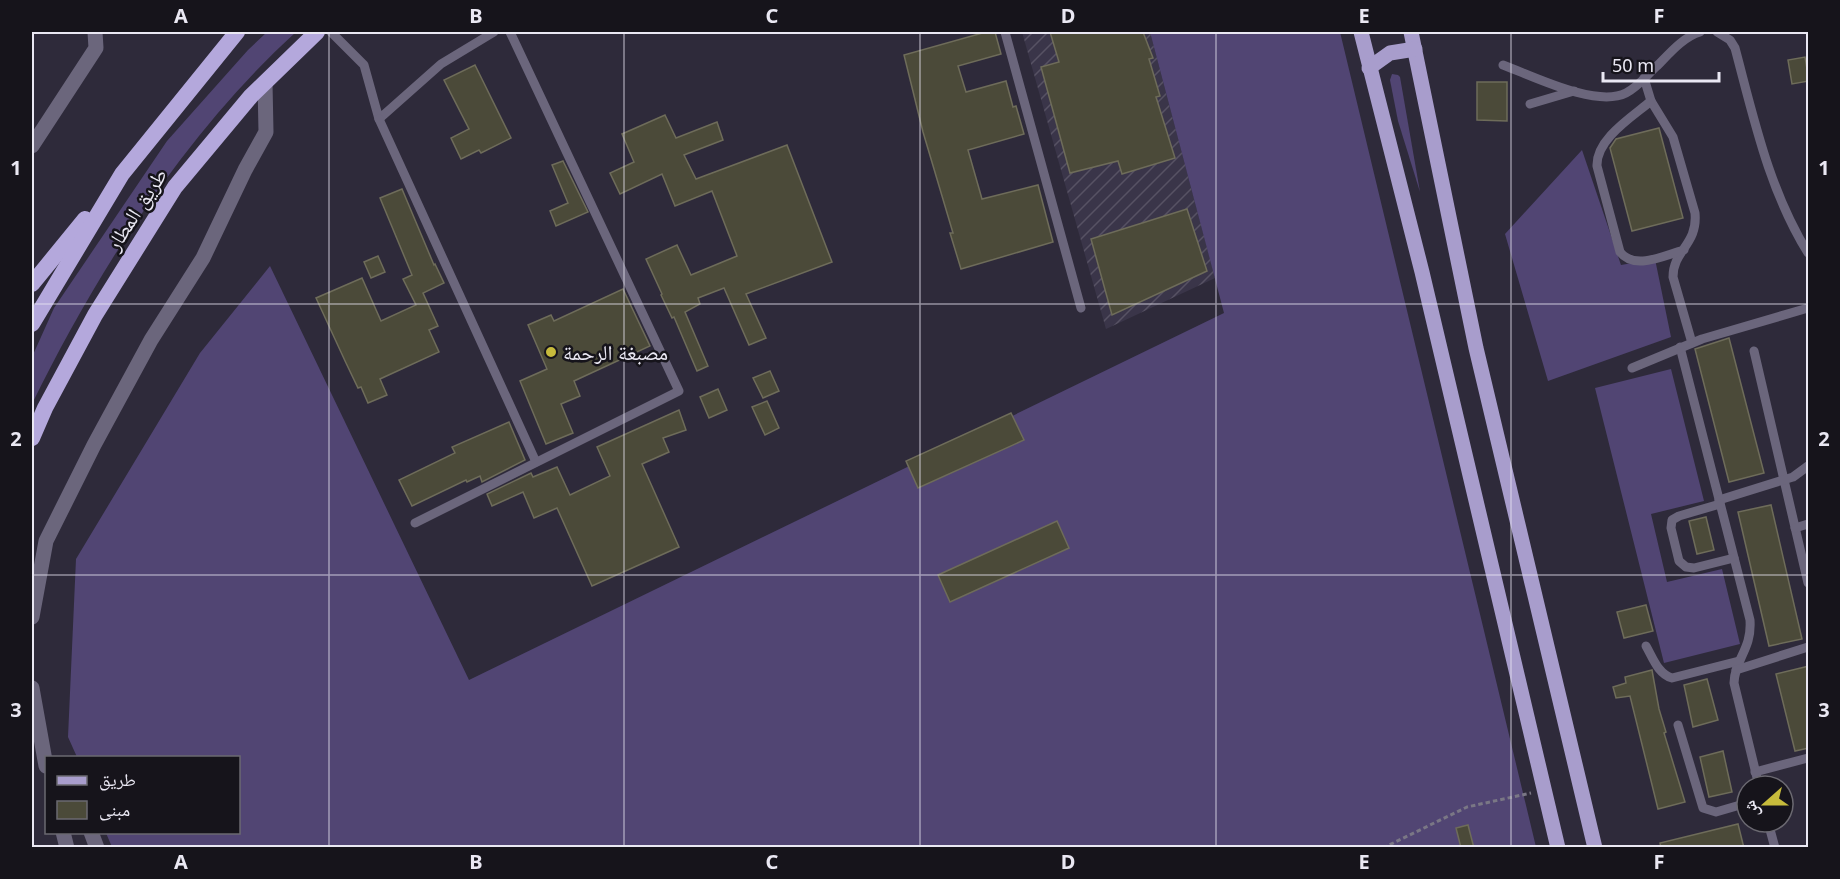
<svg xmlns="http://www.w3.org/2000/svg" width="1840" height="879" font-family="'Noto Sans','Noto Naskh Arabic',sans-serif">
  <defs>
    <pattern id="industrial-furrows" width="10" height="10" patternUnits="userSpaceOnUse" patternTransform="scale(1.5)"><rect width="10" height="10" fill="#3a3549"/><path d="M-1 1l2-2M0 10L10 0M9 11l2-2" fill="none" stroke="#575264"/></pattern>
  </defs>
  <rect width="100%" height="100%" fill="#2e2a3a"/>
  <path fill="url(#industrial-furrows)" d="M1022,32H1150L1215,278L1106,329Z"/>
  <g fill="#514573">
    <path d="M267,32H296C186,132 97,271 32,404V357L54,308L167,141L248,50Z"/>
    <path d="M1150,32H1340L1536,847H112L106,833L238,832V758L77,757L68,737L76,559L200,353L270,266L469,680L1224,313Z"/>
    <path d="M1392,74L1398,75L1400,77L1420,192L1398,121L1390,80Z"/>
    <path d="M1582,150L1621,265L1655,259L1671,337L1548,381L1505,234Z"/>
    <path d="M1671,369L1704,501L1651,514L1667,582L1722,569L1740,644L1664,663L1595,388Z"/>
  </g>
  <g fill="#4b4a39" stroke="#6e6c5a" stroke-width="1.5">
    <path d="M986,32H995L1001,54L958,66L966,92L1006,81L1013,107L1016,106L1024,134L968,150L982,199L1038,185L1053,242L961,269L950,233H953L923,132L904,55Z"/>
    <path d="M1050,32H1143L1153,58L1149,59L1160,96L1156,97L1175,158L1122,174L1118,161L1070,173L1041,67L1059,62Z"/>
    <path d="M1805,57L1809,81L1792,84L1788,60Z"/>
    <path d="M475,65L511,138L481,153L479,150L461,159L451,138L469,129L444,80Z"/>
    <path d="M1477,82H1507V121L1477,120Z"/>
    <path d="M665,115L676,138L717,122L723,140L684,155L696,179L787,145L832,262L746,294L766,338L749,345L724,288L698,298L700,304L685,312L708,366L697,371L674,317L672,318L661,295L662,294L646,259L677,245L691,275L737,256L712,191L675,206L662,174L620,194L610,173L634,162L622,134Z"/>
    <path d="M1659,128L1683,218L1632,231L1610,148L1616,139Z"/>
    <path d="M563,161L588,212L556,226L550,211L568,203L552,165Z"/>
    <path d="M402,189L434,265L435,264L444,283L423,293L438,326L429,330L439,352L380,379L387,395L368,403L361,387L358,388L346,363L316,298L362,278L381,321L416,305L403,279L412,275L380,198Z"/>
    <path d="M1187,209L1207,271L1112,315L1091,239Z"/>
    <path d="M378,256L385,272L371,278L364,262Z"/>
    <path d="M623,289L650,346L574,381L580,396L561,404L573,433L546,444L520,381L547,369L528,325L551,315L554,321Z"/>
    <path d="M1729,338L1764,473L1729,482L1695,349Z"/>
    <path d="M770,371L779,391L763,398L753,378Z"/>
    <path d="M718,389L727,410L709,418L700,397Z"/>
    <path d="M767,401L779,428L765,435L752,407Z"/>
    <path d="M679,410L686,430L663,438L669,452L642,464L679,547L592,586L557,508L534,518L523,492L492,506L487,494L531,473L533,477L557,467L570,495L610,476L597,447Z"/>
    <path d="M1011,413L1024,440L918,488L906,461Z"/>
    <path d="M509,422L525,460L482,482L480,476L467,482L466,480L412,506L399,480L455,453L452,447Z"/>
    <path d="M1771,505L1802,639L1769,646L1738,512Z"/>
    <path d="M1706,517L1714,550L1697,554L1689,521Z"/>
    <path d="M1057,521L1069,548L950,602L938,575Z"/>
    <path d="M1646,605L1653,631L1624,638L1617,612Z"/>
    <path d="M1809,666V748L1795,751L1776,674Z"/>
    <path d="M1652,670L1659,709L1666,732L1664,733L1685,802L1658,809L1630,696L1616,698L1613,687L1626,683L1625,677Z"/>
    <path d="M1707,679L1718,720L1693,727L1684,685Z"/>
    <path d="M1723,751L1732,792L1709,797L1700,757Z"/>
    <path d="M1738,824L1744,848H1661L1660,843Z"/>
    <path d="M1468,825L1474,848H1461L1456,828Z"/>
  </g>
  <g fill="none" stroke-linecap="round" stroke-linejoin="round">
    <path stroke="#7a7785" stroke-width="3" stroke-dasharray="4.5 3" stroke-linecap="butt" d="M1383,848L1467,807L1531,793"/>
    <g stroke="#6b667c" stroke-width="9">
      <path d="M331,32L364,65L379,119L441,64L494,32"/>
      <path d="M1005,32L1081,308"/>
      <path d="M1717,32L1730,40L1735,48C1754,119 1769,190 1808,253"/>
      <path d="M1503,65C1533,76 1596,108 1626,93C1638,87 1647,75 1657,66C1669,54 1683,37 1700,32"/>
      <path d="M1644,78L1651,101L1673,137L1695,213C1698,245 1673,250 1673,277L1692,343"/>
      <path d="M1651,101C1632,117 1596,139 1597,166L1620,252C1635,271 1664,255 1684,250"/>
      <path d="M1530,104L1574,91"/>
      <path d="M379,119L536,462"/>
      <path d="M1680,347L1750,620C1752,650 1735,658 1734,683L1759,786"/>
      <path d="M1754,351L1808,583"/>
      <path d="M1632,368L1702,339L1808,308"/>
      <path d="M1719,500L1793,477L1808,466"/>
      <path d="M1720,504L1679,516L1672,520L1671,528L1679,561L1686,567L1694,568L1734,558"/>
      <path d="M415,523L679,391L510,32"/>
      <path d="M1795,528L1808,524"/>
      <path d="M1646,646C1653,658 1658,674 1672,678L1739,661"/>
      <path d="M1736,670L1808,647"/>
      <path d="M1678,725L1703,808L1716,812L1747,803"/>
      <path d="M1755,772L1808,758"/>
      <path d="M1768,822L1775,848"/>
    </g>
    <g stroke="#6b667c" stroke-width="15">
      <path d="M32,146L96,48L95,32"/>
      <path d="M32,617L46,541L94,445L151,340L203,258L245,170L266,132L265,83"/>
      <path d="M32,688L46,766"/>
      <path d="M63,832L67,848"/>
      <path d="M91,832L97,848"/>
    </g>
    <g stroke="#a89dcc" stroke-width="15">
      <path d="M1361,32L1422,272L1558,848"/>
      <path d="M1411,32L1476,348L1595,848"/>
      <path d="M1369,68L1390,53L1415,49"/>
    </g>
    <g stroke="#b4a8dc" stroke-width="16">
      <path d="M32,284L85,219"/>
      <path d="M32,324L122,174L237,32"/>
      <path d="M32,438L45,408L95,315L175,187L251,96L317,32"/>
    </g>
  </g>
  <path fill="none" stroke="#eae8f3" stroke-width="1.5" stroke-opacity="0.55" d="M329,32V848M624,32V848M920,32V848M1216,32V848M1511,32V848M32,304H1808M32,575H1808"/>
  <circle fill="#c7bb3c" stroke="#16141b" stroke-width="2" cx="551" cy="352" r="6"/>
  <g text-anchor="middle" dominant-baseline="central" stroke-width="5" stroke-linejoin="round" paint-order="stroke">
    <g font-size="21" fill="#eae8f3" stroke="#16141b">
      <text transform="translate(136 209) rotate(-57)">طريق المطار</text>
    </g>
    <g font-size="21" fill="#eae8f3" stroke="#16141b" text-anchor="start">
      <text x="563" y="352">مصبغة الرحمة</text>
    </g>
  </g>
  <rect width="1840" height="879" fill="none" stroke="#16141b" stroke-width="66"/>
  <rect x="45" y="756" width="195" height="78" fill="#16141b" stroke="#6b6971" stroke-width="1.5"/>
  <rect x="57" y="776" width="30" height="9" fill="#a89dcc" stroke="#6b6971" stroke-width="1.5"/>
  <text x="99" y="786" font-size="18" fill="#eae8f3">طريق</text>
  <rect x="57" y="801" width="30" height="18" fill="#4b4a39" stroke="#6b6971" stroke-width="1.5"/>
  <text x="99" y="816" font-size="18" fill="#eae8f3">مبنى</text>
  <g transform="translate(1765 804) rotate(249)"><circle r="28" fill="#16141b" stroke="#6b6971" stroke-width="1.5"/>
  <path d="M0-4.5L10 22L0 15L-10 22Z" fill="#c7bb3c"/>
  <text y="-9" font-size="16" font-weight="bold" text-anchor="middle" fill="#eae8f3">ش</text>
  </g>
  <path d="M1603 72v9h116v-9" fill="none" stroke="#eae8f3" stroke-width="3"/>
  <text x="1612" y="72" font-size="18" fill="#eae8f3" stroke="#16141b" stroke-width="4.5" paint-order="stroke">50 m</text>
  <rect x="33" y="33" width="1774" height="813" fill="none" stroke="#eae8f3" stroke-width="2"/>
  <g font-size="20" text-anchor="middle" font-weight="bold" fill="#eae8f3">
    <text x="181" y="23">A</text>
    <text x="476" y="23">B</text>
    <text x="772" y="23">C</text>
    <text x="1068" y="23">D</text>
    <text x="1364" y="23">E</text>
    <text x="1659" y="23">F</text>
    <text x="16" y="175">1</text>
    <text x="1824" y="175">1</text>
    <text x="16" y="446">2</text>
    <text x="1824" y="446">2</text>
    <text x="16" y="717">3</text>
    <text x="1824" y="717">3</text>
    <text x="181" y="869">A</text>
    <text x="476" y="869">B</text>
    <text x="772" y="869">C</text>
    <text x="1068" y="869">D</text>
    <text x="1364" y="869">E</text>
    <text x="1659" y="869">F</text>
  </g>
</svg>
